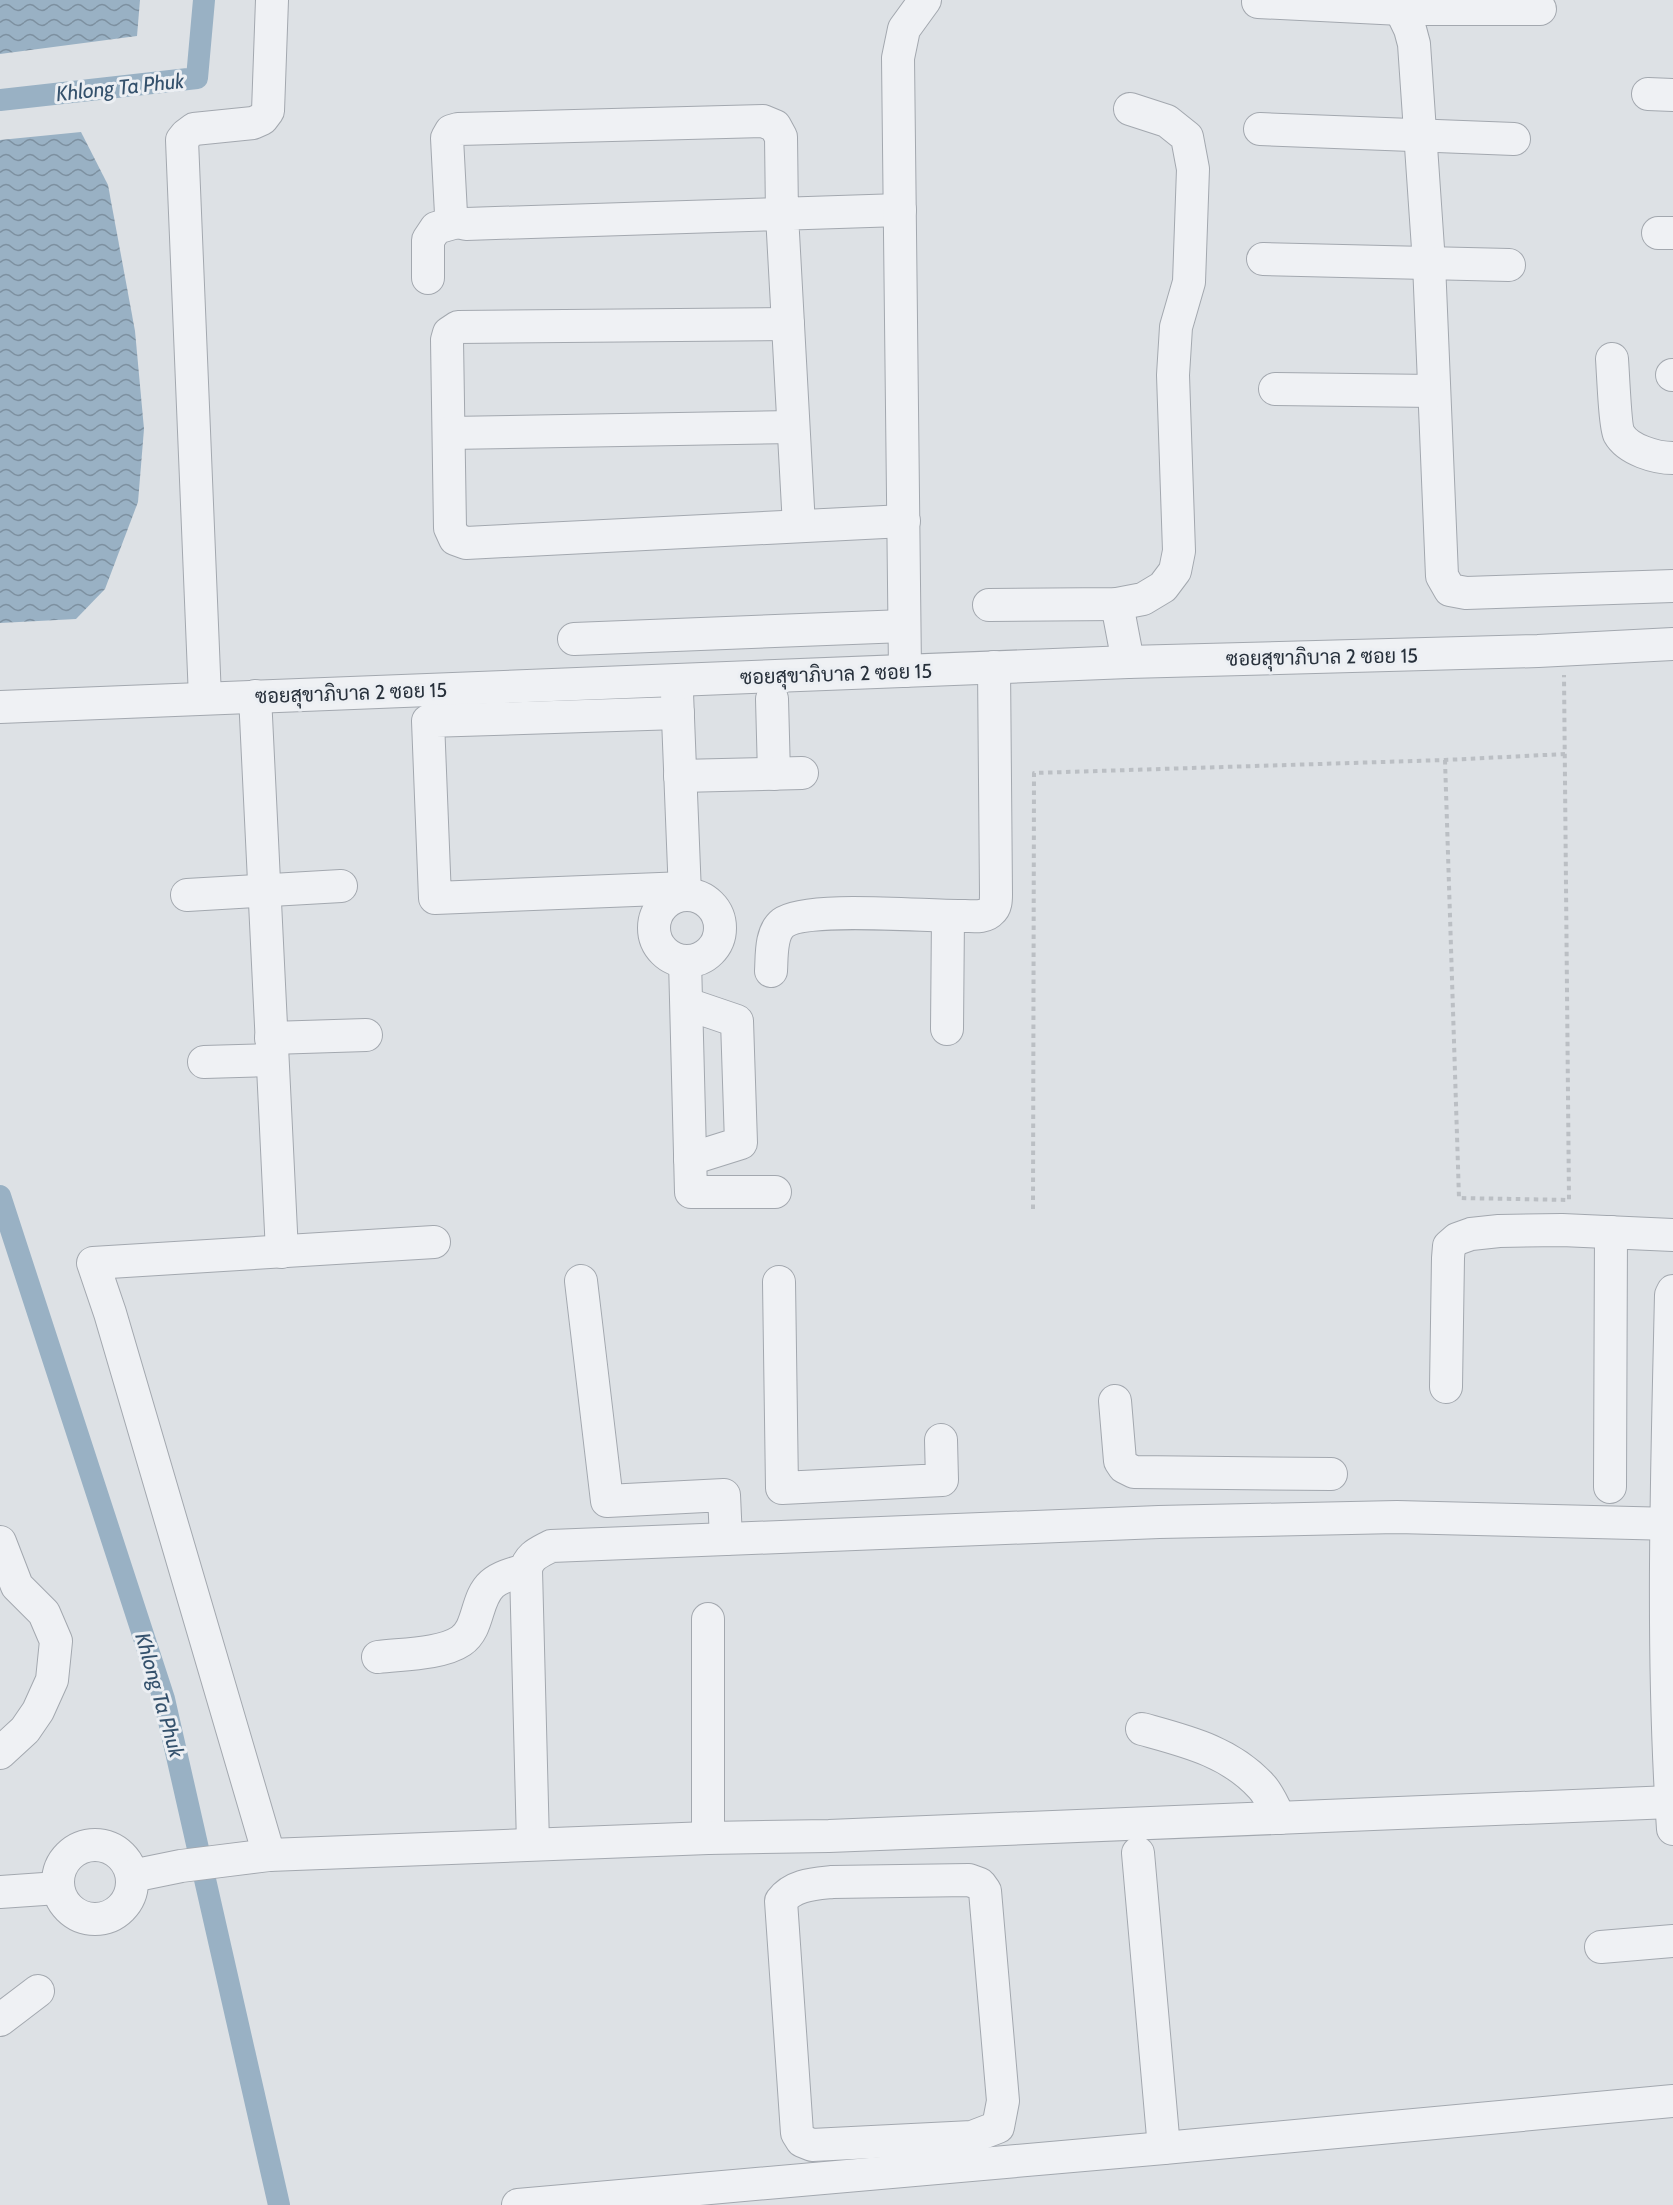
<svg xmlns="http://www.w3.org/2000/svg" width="1673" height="2205" font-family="Cabin,Sarabun,sans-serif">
  <defs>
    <pattern id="water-waves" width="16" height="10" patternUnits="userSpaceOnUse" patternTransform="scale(1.5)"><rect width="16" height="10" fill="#99b1c4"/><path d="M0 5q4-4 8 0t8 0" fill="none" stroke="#7d90a0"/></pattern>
  </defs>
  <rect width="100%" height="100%" fill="#dde1e5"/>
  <g fill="url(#water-waves)">
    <path d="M0,0H140L137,36L0,54Z"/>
    <path d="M81,132L108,185L135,331L144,429L138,502L105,589L76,619L0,623V140Z"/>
  </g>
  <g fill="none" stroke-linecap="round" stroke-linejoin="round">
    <g stroke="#99b1c4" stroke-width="22">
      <path d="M0,100L197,78L204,0"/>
      <path d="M0,1196L164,1699L279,2205"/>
    </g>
    <g stroke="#a3a8af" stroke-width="34">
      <g id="minor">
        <path d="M1396,0L1410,29L1414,44L1429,263L1442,576L1450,590L1466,593L1673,586"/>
        <path d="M1258,2L1401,9H1540"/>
        <path d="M1648,94L1673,95"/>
        <path d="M1260,129L1514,139"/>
        <path d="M1658,233H1673"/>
        <path d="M1263,259L1509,265"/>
        <path d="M428,278V240L436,228L457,222"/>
        <path d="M788,324L458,327L449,333L447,340L450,528L455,539L466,543L904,521"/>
        <path d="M1612,359C1613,372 1615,426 1619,434C1628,450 1656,458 1673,458"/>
        <path d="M1672,375H1673"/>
        <path d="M1275,389L1434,391"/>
        <path d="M449,433L793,427"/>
        <path d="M799,526L782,215L781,137L775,126L763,121L458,129L451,131L447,138L451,214L457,222L466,224L900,210"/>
        <path d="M1117,604L1128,662"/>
        <path d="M989,605L1117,604L1143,599L1163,587L1175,571L1179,551L1173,375L1176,327L1189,282L1193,169L1187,137L1167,121L1130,109"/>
        <path d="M574,639L904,626"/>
        <path d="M905,671L898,58L904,29L925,0"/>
        <path d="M677,693L685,894"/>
        <path d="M255,696L282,1252"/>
        <path d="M205,698L182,140L186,135L194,129L253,123L262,119L268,111L272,0"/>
        <path d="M772,699L774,774"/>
        <path d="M0,707L1128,662L1538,651L1673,644"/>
        <path d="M678,713L428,721L435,898L685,888"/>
        <path d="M680,776L802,773"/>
        <circle cx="687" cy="928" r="33"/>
        <path d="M187,895L341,886"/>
        <path d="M685,961L691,1192H775"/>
        <path d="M771,971C772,957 770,933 783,923C807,905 929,917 965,916C973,916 985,918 991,911C996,907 996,900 996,894L994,667"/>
        <path d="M687,1004L737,1021L741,1143L690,1159"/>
        <path d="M947,1029L948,916"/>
        <path d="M271,1038L366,1035"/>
        <path d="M204,1062L272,1060"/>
        <path d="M581,1281L607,1501L724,1495L726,1539"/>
        <path d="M779,1282L782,1488L942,1480L941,1440"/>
        <path d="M1673,1291L1671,1295C1667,1473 1661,1652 1673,1829"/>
        <path d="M1446,1387L1448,1258L1449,1246L1457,1239L1471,1234L1499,1231L1562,1230L1673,1235"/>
        <path d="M1115,1401L1120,1461L1124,1467L1134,1472L1331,1474"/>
        <path d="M1610,1487L1611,1232"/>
        <path d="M0,1542L17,1586L44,1613L56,1641L52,1680L38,1711L25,1730L0,1753"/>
        <path d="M708,1619V1838"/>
        <path d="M378,1657C402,1654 442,1654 461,1641C480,1628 475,1599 492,1584C501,1576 515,1573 526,1570"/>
        <path d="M1142,1729C1185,1741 1229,1751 1261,1786C1269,1794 1274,1808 1280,1818"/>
        <path d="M533,1844L526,1570C528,1556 540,1552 551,1546L1159,1522L1397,1517L1673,1524"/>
        <circle cx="95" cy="1882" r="37"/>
        <path d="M1138,1853L1164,2148"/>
        <path d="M269,1855L110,1313L93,1263L434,1242"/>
        <path d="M132,1876L181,1866L269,1855L708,1838L829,1836L1671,1802"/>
        <path d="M969,1880L980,1884L985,1891L1003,2101L998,2127L972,2137L812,2145L802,2141L797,2133L781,1901C793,1885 813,1884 832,1882Z"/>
        <path d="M0,1892L58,1888"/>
        <path d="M1601,1947L1673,1941"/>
        <path d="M0,2020L38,1991"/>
        <path d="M518,2205L1164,2148L1673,2101"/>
      </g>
    </g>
    <g stroke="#bbbfc4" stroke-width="4" stroke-dasharray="4.5 4.5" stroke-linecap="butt">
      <path d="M1445,760L1459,1198L1569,1200L1564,675"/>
      <path d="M1033,1209L1034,773L1445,760L1565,754"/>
    </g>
    <use href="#minor" stroke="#eff1f4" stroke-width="32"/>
  </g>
  <g text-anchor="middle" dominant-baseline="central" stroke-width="6" stroke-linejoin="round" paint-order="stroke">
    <g font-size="20" fill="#27303b" stroke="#eceff3">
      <text transform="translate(1322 657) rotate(-1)">ซอยสุขาภิบาล 2 ซอย 15</text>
      <text transform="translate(836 674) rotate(-2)">ซอยสุขาภิบาล 2 ซอย 15</text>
      <text transform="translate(351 693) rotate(-2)">ซอยสุขาภิบาล 2 ซอย 15</text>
    </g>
    <g font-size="21" font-style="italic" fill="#34516c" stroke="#eceff3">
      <text transform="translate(120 87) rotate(-6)">Khlong Ta Phuk</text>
      <text transform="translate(160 1695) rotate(74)">Khlong Ta Phuk</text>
    </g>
  </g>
</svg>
